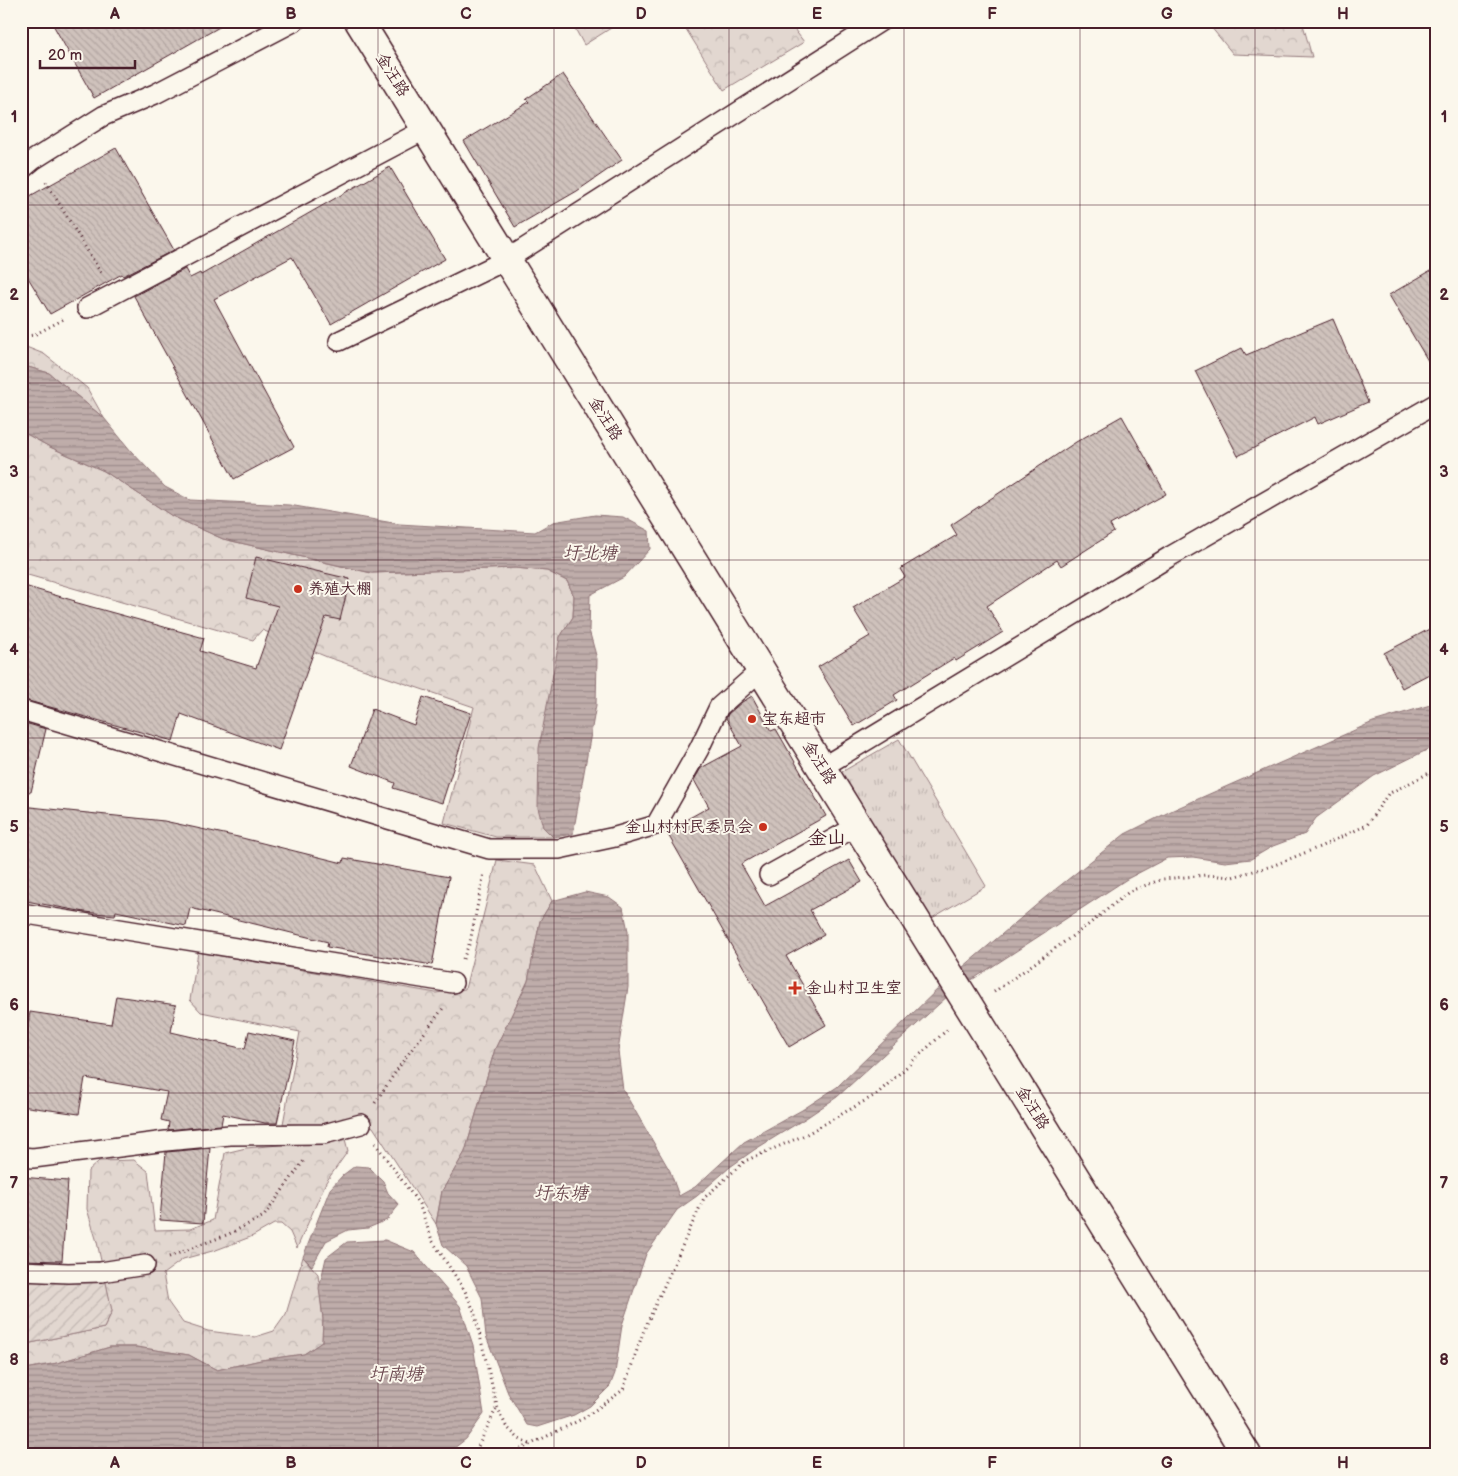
<svg xmlns="http://www.w3.org/2000/svg" width="1458" height="1476" font-family="'Balsamiq Sans','LXGW WenKai TC',sans-serif">
  <defs>
    <pattern id="forest-crowns" width="20" height="18" patternUnits="userSpaceOnUse" patternTransform="scale(1.25)"><rect width="20" height="18" fill="#e2d7d0"/><path d="M2 6a3 3 0 1 1 6 0M12 15a3 3 0 1 1 6 0" fill="none" stroke="#c3b8b3"/></pattern>
    <pattern id="park-tufts" width="24" height="20" patternUnits="userSpaceOnUse" patternTransform="scale(1.25)"><rect width="24" height="20" fill="#e2d7d0"/><path d="M3 7l-1-3M5 7V3M7 7l1-3M15 17l-1-3M17 17v-4M19 17l1-3" fill="none" stroke="#c3b8b3"/></pattern>
    <pattern id="garden-furrows" width="10" height="10" patternUnits="userSpaceOnUse" patternTransform="scale(1.25)"><rect width="10" height="10" fill="#e2d7d0"/><path d="M-1 1l2-2M0 10L10 0M9 11l2-2" fill="none" stroke="#c3b8b3"/></pattern>
    <pattern id="water-rules" width="6" height="5" patternUnits="userSpaceOnUse" patternTransform="scale(1.25)"><rect width="6" height="5" fill="#bfadaa"/><path d="M0 2.5h6" fill="none" stroke="#9d8c8b"/></pattern>
    <pattern id="building-back-hatch" width="6" height="6" patternUnits="userSpaceOnUse" patternTransform="scale(1.25)"><rect width="6" height="6" fill="#cfc2bc"/><path d="M-1 5l2 2M0 0l6 6M5-1l2 2" fill="none" stroke="#b3a6a2"/></pattern>
  </defs>
  <rect width="100%" height="100%" fill="#fbf7ec"/>
  <filter id="ink" filterUnits="userSpaceOnUse"><feTurbulence type="fractalNoise" baseFrequency=".02" numOctaves="2"/><feDisplacementMap in="SourceGraphic" scale="10" xChannelSelector="R" yChannelSelector="G"/><feConvolveMatrix kernelMatrix="1 2 1 2 8 2 1 2 1" color-interpolation-filters="sRGB"/></filter>
  <g filter="url(#ink)">
    <g fill="url(#forest-crowns)" stroke="#967b7e">
      <path d="M571,21H622L584,45Z"/>
      <path d="M681,21H788L804,42L724,90Z"/>
      <path d="M1206,21H1302L1312,57L1233,54Z"/>
      <path d="M21,345L44,354L87,388L104,418L49,373L21,365Z"/>
      <path d="M21,431L50,447L104,471L172,516L223,539L371,573L515,568L547,571L567,581L574,596L573,617L560,637L543,827L553,837H496L444,823L474,707L327,657L262,630L253,640L21,573Z"/>
      <path d="M497,860L535,865L552,901L540,921L528,981L495,1049L465,1152L442,1191L436,1224L373,1127L358,1119L325,1125L283,1124L300,1032L201,1012L190,1000L198,952L436,993L465,989Z"/>
      <path d="M345,1139L348,1151L326,1182L297,1248L290,1232L281,1224H274L253,1236L216,1250L183,1259L163,1274L168,1302L183,1323L208,1331L255,1337L274,1331L286,1314L303,1257L318,1274L323,1319L322,1342L304,1354L261,1360L217,1370L189,1355L136,1347H110L57,1363L21,1370V1345L104,1328L112,1312L97,1242L87,1209L88,1171L99,1161L134,1160L148,1171L155,1230L190,1229L213,1220L225,1153L246,1148Z"/>
    </g>
    <path fill="url(#park-tufts)" stroke="#967b7e" d="M899,739L986,886L927,921L840,773Z"/>
    <path fill="url(#garden-furrows)" stroke="#967b7e" d="M21,1277L105,1278L112,1311L104,1328L21,1345Z"/>
    <g fill="url(#water-rules)" stroke="#907477">
      <path d="M21,365L49,373L104,418L131,451L165,487L190,500L289,505L399,524L535,532L553,522L595,515L623,517L649,531L650,549L624,577L590,595L589,630L597,659L596,705L573,834L553,837L543,827L538,808L539,748L560,637L573,617L574,596L567,581L547,571L515,568L372,573L223,539L172,516L104,471L50,447L21,431Z"/>
      <path d="M1437,703V745L1374,776L1316,818L1305,834L1273,846L1251,859L1225,862L1193,857L1167,858L1127,879L950,994L837,1097L806,1118L754,1150L730,1167L697,1196L677,1210L646,1254L622,1325L615,1373L610,1386L590,1406L574,1415L537,1427L527,1425L508,1393L486,1336L482,1298L466,1266L443,1245L436,1224L442,1191L465,1152L495,1049L528,981L540,921L552,901L585,892L609,897L623,907L628,931V987L618,1051L623,1090L670,1171L679,1196L695,1187L744,1142L802,1110L837,1087L943,984L1047,896L1125,834L1173,810L1373,722Z"/>
      <path d="M355,1166L369,1167L383,1181L388,1193L399,1205L387,1220L368,1228L348,1230L326,1241L312,1266L303,1257L330,1189L343,1175Z"/>
      <path d="M385,1240L414,1252L460,1306L473,1345L484,1414L466,1439L445,1455H21V1370L57,1363L110,1347H136L189,1355L217,1370L261,1360L304,1354L322,1342L323,1319L319,1288L326,1258L347,1242Z"/>
    </g>
    <g fill="url(#building-back-hatch)" stroke="#4a1f2b">
      <path d="M51,21H230L94,98Z"/>
      <path d="M563,74L622,160L577,191L515,227L464,141L529,102L526,99Z"/>
      <path d="M116,148L174,250L123,276L122,274L50,314L21,266V201Z"/>
      <path d="M390,167L445,259L331,324L292,257L214,299L294,447L234,479L134,296L185,269L190,278L200,273L201,275Z"/>
      <path d="M1437,267V376L1389,295Z"/>
      <path d="M1333,319L1368,402L1318,424L1315,417L1238,456L1195,371L1242,348L1246,355Z"/>
      <path d="M1122,416L1166,494L1110,525L1114,532L1061,566L1057,560L987,606L1003,632L956,661L954,658L894,695L897,700L854,726L818,667L870,636L853,608L905,577L900,569L957,535L951,525L1076,442Z"/>
      <path d="M256,557L350,579L340,620L326,617L279,750L181,714L173,741L21,699V585L75,601L74,602L204,638L200,651L256,668L278,606L246,598Z"/>
      <path d="M1437,625V670L1402,688L1384,653Z"/>
      <path d="M752,696L771,731L776,729L826,816L741,864L765,906L849,860L862,882L810,910L824,935L786,956L826,1025L789,1047L666,831L709,807L694,780L701,768L742,746L726,718L728,714L742,702Z"/>
      <path d="M423,697L471,713L442,803L393,788L395,783L351,766L372,709L414,725Z"/>
      <path d="M21,722L46,729L31,792L21,791Z"/>
      <path d="M21,806L164,821L238,837L343,863L344,858L449,877L432,965L327,947L328,942L190,908L186,926L116,911L115,915L85,912L21,900Z"/>
      <path d="M116,996L176,1005L171,1032L245,1049L249,1031L295,1041L277,1123H265L223,1114L221,1125L168,1130L169,1122L161,1120L167,1092L85,1078L79,1114L21,1106V1068L30,1012L111,1024Z"/>
      <path d="M210,1148L203,1223L160,1220L166,1152Z"/>
      <path d="M21,1177L68,1181L62,1261L21,1260Z"/>
    </g>
    <g fill="none" stroke-linecap="round" stroke-linejoin="round">
      <g stroke="#4a1f2b" stroke-width="22">
        <g id="service">
          <path d="M21,170L33,160L103,116L155,94L295,21"/>
          <path d="M87,308L426,129"/>
          <path d="M339,341L506,260L881,21"/>
          <path d="M21,710L489,849H559L615,837L656,825L699,749L719,707L761,670"/>
          <path d="M821,768L1169,557L1437,403"/>
          <path d="M769,875L857,826"/>
          <path d="M21,913L453,983"/>
          <path d="M21,1157L33,1158L166,1141L230,1135L324,1134L361,1124"/>
          <path d="M21,1271L68,1273L101,1272L145,1265"/>
        </g>
      </g>
      <g stroke="#4a1f2b" stroke-width="31">
        <path id="minor" d="M359,21L1247,1455"/>
      </g>
      <g stroke="#4a1f2b" stroke-width="3" stroke-dasharray="1 4" stroke-linecap="butt">
        <path d="M46,182L101,273"/>
        <path d="M21,337L34,335L64,319"/>
        <path d="M463,959L470,942L484,873"/>
        <path d="M994,992L1088,925L1130,891L1163,879L1207,875L1232,877L1272,866L1322,846L1367,825L1388,794L1437,769"/>
        <path d="M375,1103L403,1061L444,1007"/>
        <path d="M375,1143L419,1204L432,1240L465,1291L474,1311L497,1406L506,1426L519,1439L530,1444"/>
        <path d="M169,1257L229,1234L264,1216L305,1159"/>
        <path d="M474,1455L497,1407"/>
        <path d="M496,1455L521,1449L584,1418L623,1390L644,1330L704,1198L745,1161L805,1135L877,1094L948,1029"/>
      </g>
      <use href="#service" stroke="#fbf7ec" stroke-width="19"/>
      <use href="#minor" stroke="#fbf7ec" stroke-width="28"/>
    </g>
  </g>
  <path fill="none" stroke="#4a1f2b" stroke-width="1" stroke-opacity="0.55" d="M203,21V1455M378,21V1455M554,21V1455M729,21V1455M904,21V1455M1080,21V1455M1255,21V1455M21,205H1437M21,383H1437M21,560H1437M21,738H1437M21,916H1437M21,1093H1437M21,1271H1437"/>
  <g fill="#c8321e" stroke="#fbf7ec" stroke-width="2">
    <circle cx="298" cy="589" r="5"/>
    <circle cx="752" cy="719" r="5"/>
    <circle cx="763" cy="827" r="5"/>
    <path d="M792.5 980.5h5v5h5v5h-5v5h-5v-5h-5v-5h5z"/>
  </g>
  <g text-anchor="middle" dominant-baseline="central" stroke-width="4" stroke-linejoin="round" paint-order="stroke">
    <g font-size="16" fill="#4a1f2b" stroke="#fbf7ec">
      <text transform="translate(392 75) rotate(58)">金汪路</text>
      <text transform="translate(605 419) rotate(58)">金汪路</text>
      <text transform="translate(819 763) rotate(58)">金汪路</text>
      <text transform="translate(1032 1108) rotate(58)">金汪路</text>
    </g>
    <g font-size="16" fill="#4a1f2b" stroke="#fbf7ec" text-anchor="start">
      <text x="308" y="589">养殖大棚</text>
      <text x="762" y="719">宝东超市</text>
      <text x="753" y="827" text-anchor="end">金山村村民委员会</text>
      <text x="806" y="988">金山村卫生室</text>
    </g>
    <g font-size="18" font-style="italic" fill="#6d4a51" stroke="#fbf7ec">
      <text x="590" y="553">圩北塘</text>
      <text x="561" y="1193">圩东塘</text>
      <text x="396" y="1374">圩南塘</text>
    </g>
    <g font-size="19" fill="#4a1f2b" stroke="#fbf7ec">
      <text x="827" y="838">金山</text>
    </g>
  </g>
  <rect width="1458" height="1476" fill="none" stroke="#fbf7ec" stroke-width="55"/>
  <path d="M40 60v8h95v-8" fill="none" stroke="#4a1f2b" stroke-width="2.5"/>
  <text x="48" y="60" font-size="15" fill="#4a1f2b" stroke="#fbf7ec" stroke-width="4" paint-order="stroke">20 m</text>
  <rect x="28" y="28" width="1402" height="1420" fill="none" stroke="#4a1f2b" stroke-width="2"/>
  <g font-size="16" text-anchor="middle" font-weight="bold" fill="#4a1f2b">
    <text x="115" y="19">A</text>
    <text x="291" y="19">B</text>
    <text x="466" y="19">C</text>
    <text x="641" y="19">D</text>
    <text x="817" y="19">E</text>
    <text x="992" y="19">F</text>
    <text x="1167" y="19">G</text>
    <text x="1343" y="19">H</text>
    <text x="14" y="122">1</text>
    <text x="1444" y="122">1</text>
    <text x="14" y="300">2</text>
    <text x="1444" y="300">2</text>
    <text x="14" y="477">3</text>
    <text x="1444" y="477">3</text>
    <text x="14" y="655">4</text>
    <text x="1444" y="655">4</text>
    <text x="14" y="832">5</text>
    <text x="1444" y="832">5</text>
    <text x="14" y="1010">6</text>
    <text x="1444" y="1010">6</text>
    <text x="14" y="1188">7</text>
    <text x="1444" y="1188">7</text>
    <text x="14" y="1365">8</text>
    <text x="1444" y="1365">8</text>
    <text x="115" y="1468">A</text>
    <text x="291" y="1468">B</text>
    <text x="466" y="1468">C</text>
    <text x="641" y="1468">D</text>
    <text x="817" y="1468">E</text>
    <text x="992" y="1468">F</text>
    <text x="1167" y="1468">G</text>
    <text x="1343" y="1468">H</text>
  </g>
</svg>
